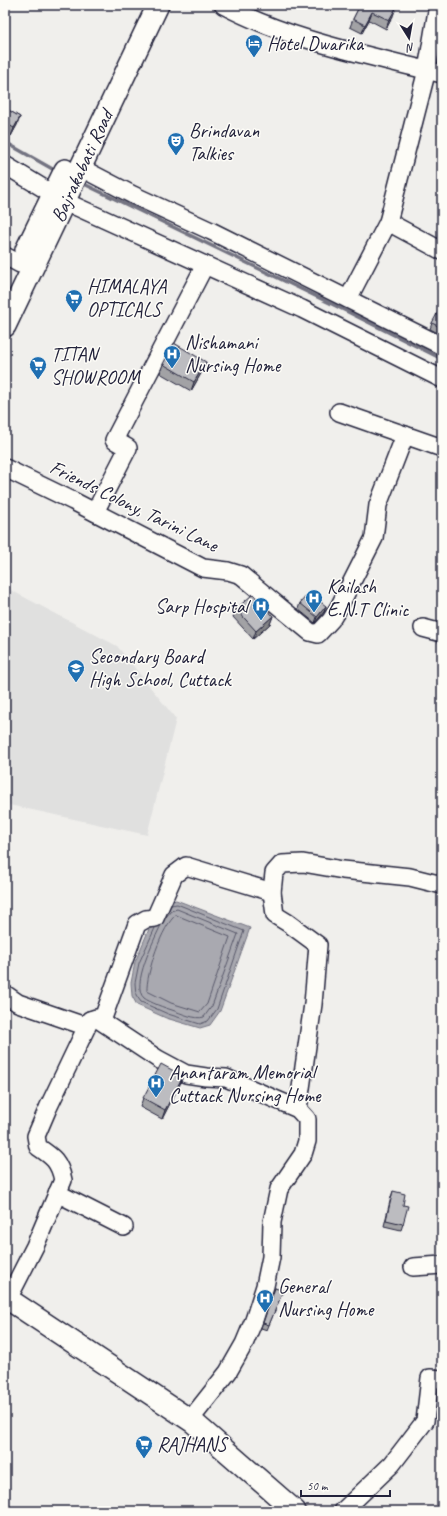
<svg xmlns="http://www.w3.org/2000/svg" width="447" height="1516" font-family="Caveat,sans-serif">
  <rect width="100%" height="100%" fill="#f0efec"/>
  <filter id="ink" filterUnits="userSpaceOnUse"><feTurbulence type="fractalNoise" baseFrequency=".025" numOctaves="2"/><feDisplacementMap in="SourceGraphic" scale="8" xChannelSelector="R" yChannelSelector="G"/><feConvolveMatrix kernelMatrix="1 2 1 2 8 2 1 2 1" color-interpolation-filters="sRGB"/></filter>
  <g filter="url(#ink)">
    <path fill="#e0e0df" d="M5,587L117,646L176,719L147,835L5,804Z"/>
    <path fill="#a9a9b0" stroke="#737381" d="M176,900L250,928L220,1011L210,1025L200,1028L166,1018L137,1005L132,996L131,983L135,962L155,915L166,903Z"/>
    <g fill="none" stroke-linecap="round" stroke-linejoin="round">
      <g stroke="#58586a" stroke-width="1">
        <path d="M176,915L230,937L207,1004L200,1012L171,1003L147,991C146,974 162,925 176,915Z"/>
        <path d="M161,925C155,938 130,986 144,998C149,1002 165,1008 172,1010C181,1013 195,1020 204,1017L212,1006L238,934L177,909L171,911L166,917"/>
        <path d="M155,928L139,963L135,983L136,995L141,1002L168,1014L200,1024L208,1021L217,1009L244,931L177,904L171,905"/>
      </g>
      <g stroke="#737381" stroke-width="3.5">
        <path d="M5,142L56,171"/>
        <path d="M80,182L336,306L442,359"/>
      </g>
      <g stroke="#22223b" stroke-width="20">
        <g id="minor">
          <path d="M223,5C291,41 368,55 442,74"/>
          <path d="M5,165L66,202L302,309L442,379"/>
          <path d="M81,168L133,195L211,231L442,346"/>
          <path d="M388,222L442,251"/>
          <path d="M5,256L20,264"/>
          <path d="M348,299L388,222L427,70L438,5"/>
          <path d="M339,412L442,448"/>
          <path d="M5,468L73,501L203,568L228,571L241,575L310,632L318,634L331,620L339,607L374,538L378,505L405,435"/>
          <path d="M95,512L128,448L114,440L205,265"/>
          <path d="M423,628L442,633"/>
          <path d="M5,994L18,1003L79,1024L86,1025L90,1020L96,1018L158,1059L186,1074L206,1077L226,1078L298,1109L307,1119V1141L303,1154L279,1189L272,1222L271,1257L265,1286L254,1320L244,1344L228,1372L190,1420"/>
          <path d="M102,1021L137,924L146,919L155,918L174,875L186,866L272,892"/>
          <path d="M298,1109L313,1004L318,945L288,923L275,915L272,892L274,873L282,864L303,863L343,870L410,877L442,885"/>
          <path d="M57,1193L124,1227"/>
          <path d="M413,1267L442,1265"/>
          <path d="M8,1299L35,1246L63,1180C59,1161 53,1157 38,1147L36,1136L48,1108L90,1020"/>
          <path d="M343,1511L392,1464L425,1421L430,1378L442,1379"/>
        </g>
      </g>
      <g stroke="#22223b" stroke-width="24">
        <g id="major">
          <path d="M26,250L65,170"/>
          <path d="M5,326L158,5"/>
          <path d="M5,1297L193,1422L295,1511"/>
        </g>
      </g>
      <use href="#minor" stroke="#fdfcf7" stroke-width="17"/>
      <use href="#major" stroke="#fdfcf7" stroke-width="21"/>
    </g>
    <g fill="#a2a2a5" stroke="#22223b">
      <path d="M360,5L393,16L386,29L369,20L362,33L350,27L353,19Z"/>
      <path d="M5,108L20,117L17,125L11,136L5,133Z"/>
      <path d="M442,311V335L430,329L432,323Z"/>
      <path d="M163,364L203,370L191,391L160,373Z"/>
      <path d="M300,603L326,606L324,612L315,623L298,609Z"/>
      <path d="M236,609L273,616L270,624L253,639L233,617Z"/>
      <path d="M183,1076L180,1084L162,1119L140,1107L143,1098Z"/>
      <path d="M393,1191L403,1205V1224L401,1230L384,1226L391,1197Z"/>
      <path d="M275,1288L283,1291L267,1330L261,1328Z"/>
    </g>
    <g fill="#848486" stroke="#22223b">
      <path d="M396,8L393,16L386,29L389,20Z"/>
      <path d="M372,12L369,20L362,33L365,25Z"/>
      <path d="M20,117L17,125L11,136L14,128Z"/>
      <path d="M206,362L203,370L191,391L194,382Z"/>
      <path d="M326,606L324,612L315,623L317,617Z"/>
      <path d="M273,616L270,624L253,639L256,631Z"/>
      <path d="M183,1076L180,1084L162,1119L165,1110Z"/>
    </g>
    <g fill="#bcbcc0" stroke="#22223b">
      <path d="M360,5H389L396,8L389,20L372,12L365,25L353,19Z"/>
      <path d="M5,108L20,117L14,128L5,123Z"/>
      <path d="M439,310L442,311V328L432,323Z"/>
      <path d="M174,343L206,362L194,382L163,364Z"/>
      <path d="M309,593L326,606L317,617L300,603Z"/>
      <path d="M253,594L273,616L256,631L236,609Z"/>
      <path d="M161,1064L183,1076L165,1110L143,1098Z"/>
      <path d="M393,1191L405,1194L403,1205L408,1206L403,1224L386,1220Z"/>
      <path d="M275,1288L283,1291L269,1325L263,1323Z"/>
    </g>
  </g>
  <defs>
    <g id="hotel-pin" transform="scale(0.9)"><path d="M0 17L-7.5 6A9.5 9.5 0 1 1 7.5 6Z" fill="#1f6fb2" stroke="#fdfcf7"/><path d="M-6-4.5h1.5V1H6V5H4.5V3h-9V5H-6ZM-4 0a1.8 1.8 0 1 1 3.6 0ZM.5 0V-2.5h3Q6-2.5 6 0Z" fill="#fff"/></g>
    <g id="theatre-pin" transform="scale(0.9)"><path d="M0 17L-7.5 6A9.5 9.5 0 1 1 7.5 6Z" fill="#1f6fb2" stroke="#fdfcf7"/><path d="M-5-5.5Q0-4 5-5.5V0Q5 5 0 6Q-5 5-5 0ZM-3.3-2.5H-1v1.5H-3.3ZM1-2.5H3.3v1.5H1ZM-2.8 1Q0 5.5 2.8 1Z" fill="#fff"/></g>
    <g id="supermarket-pin" transform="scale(0.9)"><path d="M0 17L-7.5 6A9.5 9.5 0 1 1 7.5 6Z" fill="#1f6fb2" stroke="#fdfcf7"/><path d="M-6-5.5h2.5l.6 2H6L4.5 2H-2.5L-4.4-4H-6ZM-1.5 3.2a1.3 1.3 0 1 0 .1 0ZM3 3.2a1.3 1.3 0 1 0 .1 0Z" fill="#fff"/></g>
    <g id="hospital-pin" transform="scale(0.9)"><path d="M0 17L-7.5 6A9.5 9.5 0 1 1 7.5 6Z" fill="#1f6fb2" stroke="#fdfcf7"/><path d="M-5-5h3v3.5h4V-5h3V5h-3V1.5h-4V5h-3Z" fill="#fff"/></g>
    <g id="school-pin" transform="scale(0.9)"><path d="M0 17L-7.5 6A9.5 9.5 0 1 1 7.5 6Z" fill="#1f6fb2" stroke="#fdfcf7"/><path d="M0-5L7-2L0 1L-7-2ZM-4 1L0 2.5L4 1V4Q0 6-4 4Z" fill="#fff"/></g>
  </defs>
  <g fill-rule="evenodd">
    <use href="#hotel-pin" x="254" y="43"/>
    <use href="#theatre-pin" x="176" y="141"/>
    <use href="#supermarket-pin" x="74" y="298"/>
    <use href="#hospital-pin" x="172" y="354"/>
    <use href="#supermarket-pin" x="38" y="365"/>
    <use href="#hospital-pin" x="314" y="598"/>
    <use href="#hospital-pin" x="261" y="606"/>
    <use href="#school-pin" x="76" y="668"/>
    <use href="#hospital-pin" x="156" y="1083"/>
    <use href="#hospital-pin" x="265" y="1298"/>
    <use href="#supermarket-pin" x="144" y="1444"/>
  </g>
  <g text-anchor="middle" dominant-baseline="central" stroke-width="3" stroke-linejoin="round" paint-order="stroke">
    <g font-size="20" fill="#22223b" stroke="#fdfcf7" text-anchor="start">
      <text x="267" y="43">Hotel Dwarika</text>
      <text x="189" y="130">Brindavan<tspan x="189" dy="23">Talkies</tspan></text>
      <text x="87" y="286">HIMALAYA<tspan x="87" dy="23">OPTICALS</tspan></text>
      <text x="185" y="342">Nishamani<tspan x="185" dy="23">Nursing Home</tspan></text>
      <text x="51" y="354">TITAN<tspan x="51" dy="23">SHOWROOM</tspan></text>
      <text x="327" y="586">Kailash<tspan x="327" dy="23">E.N.T Clinic</tspan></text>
      <text x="248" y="606" text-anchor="end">Sarp Hospital</text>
      <text x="89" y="656">Secondary Board<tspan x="89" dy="23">High School, Cuttack</tspan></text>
      <text x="169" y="1072">Anantaram Memorial<tspan x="169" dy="23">Cuttack Nursing Home</tspan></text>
      <text x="278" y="1286">General<tspan x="278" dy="23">Nursing Home</tspan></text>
      <text x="157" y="1444">RAJHANS</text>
    </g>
    <g font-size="20" fill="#22223b" stroke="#fdfcf7">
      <text transform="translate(82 166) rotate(-65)">Bajrakabati Road</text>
      <text transform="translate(134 506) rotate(26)">Friends Colony, Tarini Lane</text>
    </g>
  </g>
  <rect width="447" height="1516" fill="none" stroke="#fdfcf7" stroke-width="20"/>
  <rect x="10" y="10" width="427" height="1496" fill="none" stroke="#22223b" stroke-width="1.5" filter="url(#ink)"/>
  <g transform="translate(409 38) rotate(169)" stroke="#fdfcf7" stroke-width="3" paint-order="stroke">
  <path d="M0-3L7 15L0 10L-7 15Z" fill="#22223b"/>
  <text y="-6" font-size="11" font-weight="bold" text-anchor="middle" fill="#22223b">N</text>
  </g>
  <path d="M301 1490v6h89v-6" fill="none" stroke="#22223b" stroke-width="2"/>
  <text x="307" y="1490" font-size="12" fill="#22223b" stroke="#fdfcf7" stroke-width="3" paint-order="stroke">50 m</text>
</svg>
